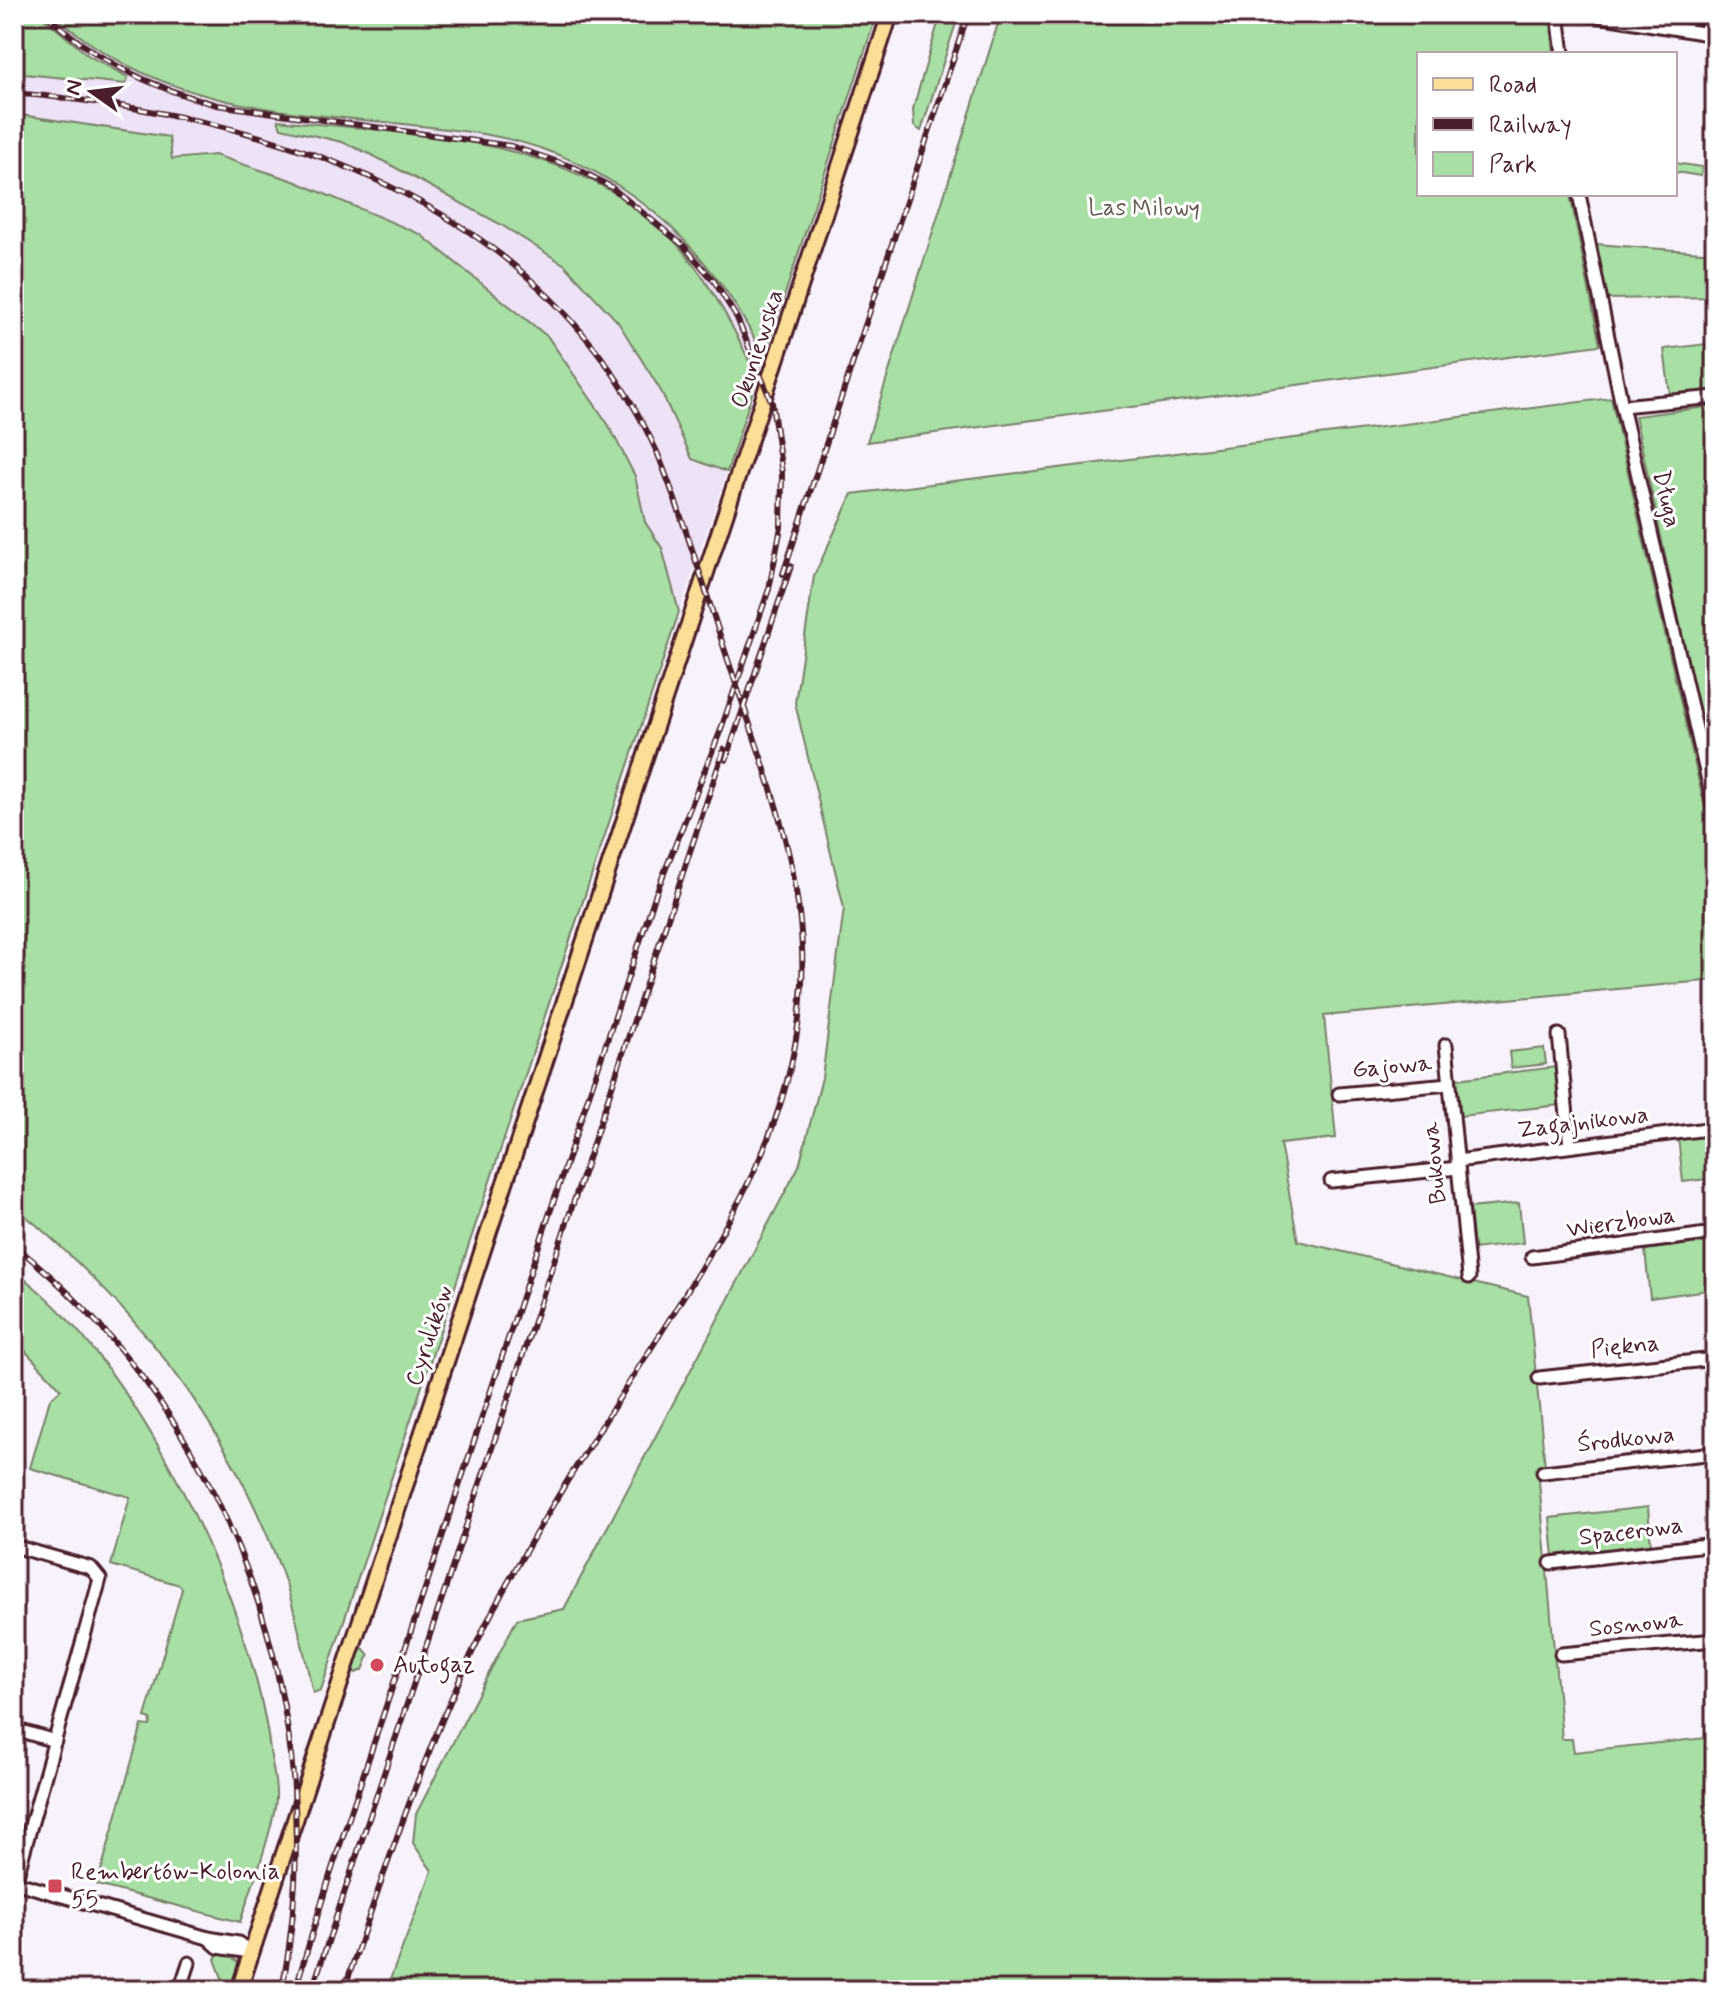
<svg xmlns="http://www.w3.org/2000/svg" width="1729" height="2004" font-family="Mynerve,sans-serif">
  <rect width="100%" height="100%" fill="#f7f2fb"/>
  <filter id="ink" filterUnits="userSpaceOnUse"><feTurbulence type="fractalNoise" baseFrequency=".0125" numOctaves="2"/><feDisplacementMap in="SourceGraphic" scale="16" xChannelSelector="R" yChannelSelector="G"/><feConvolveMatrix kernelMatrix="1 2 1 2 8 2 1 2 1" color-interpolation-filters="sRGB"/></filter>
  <g filter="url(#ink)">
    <path fill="#eee2f6" d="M39,14H53L115,60L202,98L490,136L533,147L603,176L675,230L719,277L747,322L764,358L757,378L736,331L583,176L520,153L425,136L282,128L342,142L372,155L500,224L565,265L618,322L661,391L692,459L727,472L679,612L662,548L645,522L635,476L608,424L548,337L420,234L215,155L171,159L169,137L14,114V73L127,83L128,77L89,56Z"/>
    <g fill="#a7dfa4" stroke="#787f68" stroke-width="2">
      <path d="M14,14H39L89,56L128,77L126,84L14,73Z"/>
      <path d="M53,14H877L764,358C711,244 615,157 488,135C334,109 177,127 53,14Z"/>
      <path d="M935,14H959L921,131L914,126L913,109L938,23Z"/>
      <path d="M1001,14H1550L1554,54H1419V194H1570L1600,345L867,442Z"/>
      <path d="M14,114L169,137L172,159L215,155L294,181L420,234L548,337L608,424L635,476L645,522L662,548L679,612L321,1690L313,1693C305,1658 298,1621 287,1587C232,1428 142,1312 14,1206Z"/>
      <path d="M278,120C416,135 587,135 684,252C715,290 737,334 757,378L727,472L692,459L661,391L618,322L565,265L500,224L372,155L342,142L281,128Z"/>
      <path d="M1675,163L1702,167L1701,176L1675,172Z"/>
      <path d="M1595,244L1715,253V297L1607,299Z"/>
      <path d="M1715,343V391L1670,395L1664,349Z"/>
      <path d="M1611,398L1715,852V980L1324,1016L1336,1138L1280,1144L1298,1241L1528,1296L1545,1466L1538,1470L1562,1739H1572L1574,1752L1715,1737V1990H386L432,1871L413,1843L416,1814L517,1619L564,1609L799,1166L822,1078L844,908L795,703L814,576L852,494Z"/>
      <path d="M1715,406V769L1704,736L1635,416Z"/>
      <path d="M1544,1048L1546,1064L1511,1068L1509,1052Z"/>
      <path d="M1556,1067L1560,1105L1460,1116L1457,1079Z"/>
      <path d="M1715,1133V1178L1683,1182L1678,1137Z"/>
      <path d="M1519,1203L1523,1243L1474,1249L1470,1208Z"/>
      <path d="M1715,1241V1289L1650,1298L1645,1250Z"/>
      <path d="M14,1271C137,1359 252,1603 270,1750C272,1765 277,1784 276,1799C273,1830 251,1890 240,1922L97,1885L142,1725L150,1726L151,1719L145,1717L182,1589L180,1585L111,1565L130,1497L30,1468L50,1399L61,1389L14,1339Z"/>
      <path d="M1648,1507L1651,1546L1554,1556L1550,1518Z"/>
      <path d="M363,1648L369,1655L363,1670L356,1673L351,1665L356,1650Z"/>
      <path d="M225,1952L238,1962L233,1990H218L222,1978L215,1959L218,1953Z"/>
    </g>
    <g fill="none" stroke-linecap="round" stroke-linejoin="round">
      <g stroke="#4a1f2b" stroke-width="17">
        <g id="minor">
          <path d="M1558,14L1563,54"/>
          <path d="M1586,14L1715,35"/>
          <path d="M1579,194L1622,406L1715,811"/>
          <path d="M1622,406L1715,397"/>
          <path d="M1559,1035L1570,1146"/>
          <path d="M1446,1045L1469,1277"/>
          <path d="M1339,1094L1449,1084"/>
          <path d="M1457,1161L1715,1128"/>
          <path d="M1331,1181L1458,1168"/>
          <path d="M1532,1257L1715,1233"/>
          <path d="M1539,1378L1715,1359"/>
          <path d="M1543,1472L1715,1453"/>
          <path d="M14,1546L91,1568L100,1579L14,1886"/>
          <path d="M1551,1563L1715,1544"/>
          <path d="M1561,1654L1715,1640"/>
          <path d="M14,1729L55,1741"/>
          <path d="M14,1882L208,1938L238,1943L251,1952"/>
          <path d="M208,1938L218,1947L250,1952"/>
          <path d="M180,1990L189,1963"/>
        </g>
      </g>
      <g stroke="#4a1f2b" stroke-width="20">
        <path id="major" d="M239,1990L890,14"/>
      </g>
      <use href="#minor" stroke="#fff" stroke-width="11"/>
      <use href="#major" stroke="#fcde96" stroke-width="14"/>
      <g stroke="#4a1f2b" stroke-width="6">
        <g id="rail">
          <path d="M46,14C94,61 153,88 217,105L511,146L576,168L611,187L684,246L714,281L737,318L772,403L782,474L781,527L769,589L720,732L655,896L330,1875L295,1990"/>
          <path d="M14,93C271,115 542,199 657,452C685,521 706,594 730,666C764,768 807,874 802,983C796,1120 734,1215 664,1328C610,1413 555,1497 506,1586C436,1714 391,1852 344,1990"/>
          <path d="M783,574L968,14"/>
          <path d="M726,760L791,566"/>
          <path d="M14,1245C235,1421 335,1715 282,1990"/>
          <path d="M312,1990L724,749"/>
        </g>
      </g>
      <use href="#rail" stroke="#fff" stroke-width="3" stroke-dasharray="9" stroke-linecap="butt"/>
    </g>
  </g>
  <g fill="#d1495b" stroke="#fff" stroke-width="3">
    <circle cx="377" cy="1665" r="8"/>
    <rect x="47" y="1878" width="16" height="16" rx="4"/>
  </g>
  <g text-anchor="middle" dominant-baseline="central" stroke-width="6" stroke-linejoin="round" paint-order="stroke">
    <g font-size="24" fill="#66594f" stroke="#fff">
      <text x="1144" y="208">Las Milowy</text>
    </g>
    <g font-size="24" fill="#4a1f2b" stroke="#fff">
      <text transform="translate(758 349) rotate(-72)">Okuniewska</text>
      <text transform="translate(1666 499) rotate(77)">Długa</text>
      <text transform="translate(1392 1067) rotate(-5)">Gajowa</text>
      <text transform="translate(1583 1123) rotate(-7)">Zagajnikowa</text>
      <text transform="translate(1435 1163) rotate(-96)">Bukowa</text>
      <text transform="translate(1621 1223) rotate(-8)">Wierzbowa</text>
      <text transform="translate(430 1336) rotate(-72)">Cyrulików</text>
      <text transform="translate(1625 1347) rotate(-6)">Piękna</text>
      <text transform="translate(1626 1440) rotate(-6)">Środkowa</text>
      <text transform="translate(1631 1532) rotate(-7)">Spacerowa</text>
      <text transform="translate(1636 1625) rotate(-6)">Sosnowa</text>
    </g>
    <g font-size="24" fill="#4a1f2b" stroke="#fff" text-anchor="start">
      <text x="393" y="1665">Autogaz</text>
      <text x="71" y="1872">Rembertów-Kolonia<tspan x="71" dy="28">55</tspan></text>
    </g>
  </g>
  <rect width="1729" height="2004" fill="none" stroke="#fff" stroke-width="48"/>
  <rect x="24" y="24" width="1681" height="1956" fill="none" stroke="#4a1f2b" stroke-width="3" filter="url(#ink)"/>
  <rect x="1417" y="52" width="260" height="144" fill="#ffffff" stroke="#b7a5aa" stroke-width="2"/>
  <rect x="1433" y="78" width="40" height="12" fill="#fcde96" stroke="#b7a5aa" stroke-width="2"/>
  <text x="1489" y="92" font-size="24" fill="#4a1f2b">Road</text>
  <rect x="1433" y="118" width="40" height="12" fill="#4a1f2b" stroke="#b7a5aa" stroke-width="2"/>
  <text x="1489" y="132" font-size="24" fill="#4a1f2b">Railway</text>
  <rect x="1433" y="152" width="40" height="24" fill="#a7dfa4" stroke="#b7a5aa" stroke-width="2"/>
  <text x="1489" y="172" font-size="24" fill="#4a1f2b">Park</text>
  <g transform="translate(92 92) rotate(284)" stroke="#ffffff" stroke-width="6" paint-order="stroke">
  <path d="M0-6L14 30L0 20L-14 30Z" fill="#4a1f2b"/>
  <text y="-12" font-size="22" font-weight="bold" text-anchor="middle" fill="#4a1f2b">N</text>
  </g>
</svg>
